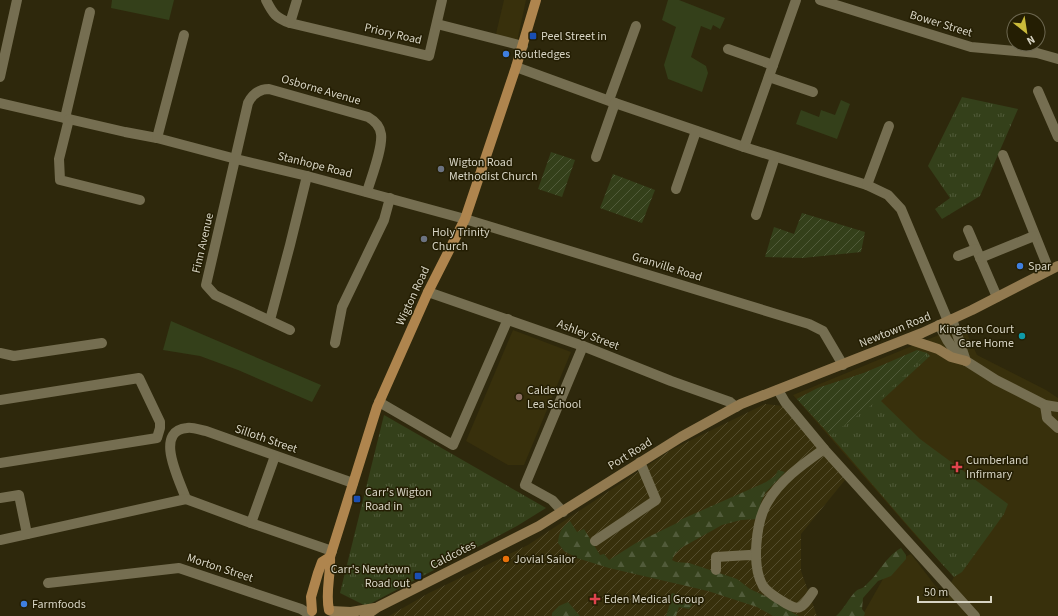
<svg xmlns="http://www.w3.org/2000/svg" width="1058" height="616" font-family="'Source Sans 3',sans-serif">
  <defs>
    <pattern id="industrial-furrows" width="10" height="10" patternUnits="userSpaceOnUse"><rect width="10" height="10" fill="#38300c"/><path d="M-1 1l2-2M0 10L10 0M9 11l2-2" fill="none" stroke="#544d2e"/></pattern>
    <pattern id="forest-firs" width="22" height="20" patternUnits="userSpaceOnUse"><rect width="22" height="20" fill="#34401a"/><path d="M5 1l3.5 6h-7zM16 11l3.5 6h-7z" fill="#515b3a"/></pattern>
    <pattern id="park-tufts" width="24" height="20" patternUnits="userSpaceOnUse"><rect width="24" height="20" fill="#34401a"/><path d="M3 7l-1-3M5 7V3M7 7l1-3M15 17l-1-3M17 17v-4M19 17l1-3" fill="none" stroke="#515b3a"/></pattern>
    <pattern id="garden-furrows" width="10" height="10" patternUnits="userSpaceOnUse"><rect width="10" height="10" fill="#34401a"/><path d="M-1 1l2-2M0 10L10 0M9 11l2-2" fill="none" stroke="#515b3a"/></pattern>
  </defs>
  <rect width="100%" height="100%" fill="#2e280c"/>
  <g fill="#38300c">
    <path d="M504,0H526L517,42L495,38Z"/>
    <path d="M963,325L977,355L1046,390L1058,398V616H862L892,563L911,554L944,597L954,577L915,535L793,395Z"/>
    <path d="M513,330L571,352L524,465H508L466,441Z"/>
  </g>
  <path fill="url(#industrial-furrows)" d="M765,404L783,406L845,480L801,534V571L817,616H389L429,593L528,545L671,450Z"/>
  <g fill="#34401a">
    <path d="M112,0H174L169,20L111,8Z"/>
    <path d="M668,0H679L725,18L720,29L713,25L711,30L701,26L691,57L706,66L708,73L702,92L668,79L664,65L676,27L662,20Z"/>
    <path d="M841,100L850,104L837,139L796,124L801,110L819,117L821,110L835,115Z"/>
    <path d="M171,321L321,385L312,402L238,370L200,356L163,350Z"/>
  </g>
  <g fill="url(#forest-firs)">
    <path d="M778,470L785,472L765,493L761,502L758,519L741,520L722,525L681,548L675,554L672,560L676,562L689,563L737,579L750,589L782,604L793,613L799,616H773L757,607L708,591L609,568L577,558L564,551L558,543C559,532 561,528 570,521L577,532L584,529L600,555L604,554L609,560L636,543L679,522L680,520L766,482L775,476Z"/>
    <path d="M901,548L906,555V559L891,576L878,581L863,598L862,609L865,613L864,616H836C844,609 848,599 856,591C858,589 861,589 864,587C869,582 875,576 879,570C885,562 892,553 901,548Z"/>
    <path d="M673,593L693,604L689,609L679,607L676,616H666L671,600L665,598Z"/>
    <path d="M568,602L580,616H552V613L559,606Z"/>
  </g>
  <g fill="url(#park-tufts)">
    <path d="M962,97L1018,109L980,196L942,219L935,209L950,198L928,166Z"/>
    <path d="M918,351L927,353L930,356L881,401L920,439L1008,504L1004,514L962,572L954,577C900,519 851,457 797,399L818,388L864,373Z"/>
    <path d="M384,415L546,508L517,526L366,606L340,593Z"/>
  </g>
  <g fill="url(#garden-furrows)">
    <path d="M551,152L575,160L562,197L538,189Z"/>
    <path d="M613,174L655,190L642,223L600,208Z"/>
    <path d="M802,213L865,232L861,252L803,258L765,257L774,227L794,234Z"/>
    <path d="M917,350L927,353L877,401L831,435L797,399L818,388L864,373Z"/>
  </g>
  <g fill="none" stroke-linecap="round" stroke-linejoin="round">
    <g stroke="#756e51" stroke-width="10">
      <path d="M266,0C273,14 276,18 290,23L429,56L442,0"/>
      <path d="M820,0L971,47L1037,53L1058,59"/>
      <path d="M290,23L297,0"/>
      <path d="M437,24L523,46"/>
      <path d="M728,49L773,65"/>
      <path d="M516,67L615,103L744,147L867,185L888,195L901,209L948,321"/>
      <path d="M0,77L17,0"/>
      <path d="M769,77L813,92"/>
      <path d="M1038,91L1058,137"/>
      <path d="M609,100L636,26"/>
      <path d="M0,103L125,132L157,138L236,159L307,176L465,219L809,324L823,331L843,365"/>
      <path d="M65,118L90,12"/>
      <path d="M69,119L59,159L60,180L140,200"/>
      <path d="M157,138L184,35"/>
      <path d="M744,147L796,0"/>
      <path d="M1003,155L1049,270"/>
      <path d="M596,157L615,103"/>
      <path d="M867,185L889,126"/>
      <path d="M676,189L696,131"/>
      <path d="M756,215L775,157"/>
      <path d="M968,230L997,297"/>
      <path d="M958,256L976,249"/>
      <path d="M980,258L1034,236"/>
      <path d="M428,292L583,346L671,381L730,402L736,407"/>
      <path d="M952,319L966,361"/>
      <path d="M270,320L290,245L307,176"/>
      <path d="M939,325L947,340L957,354L966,361L996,380L1045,405L1058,407"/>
      <path d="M290,330L215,295L206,285L248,103C252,95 259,89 269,89L368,117C375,121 380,126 381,134C383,148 371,178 367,192"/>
      <path d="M335,343L342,307L384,220L390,198"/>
      <path d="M0,353L14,356L102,343"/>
      <path d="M778,390L785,402L824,449L975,616"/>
      <path d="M0,400L139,378L160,422V428L157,438L0,463"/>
      <path d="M379,402L453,445L508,319"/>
      <path d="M1045,405L1047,418L1058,428"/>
      <path d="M0,498L19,495L27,534"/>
      <path d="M186,499C180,481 153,431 187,428C193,427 200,430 206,431L353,483"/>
      <path d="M186,499L251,523L332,551"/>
      <path d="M563,512L552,500L525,485L583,346"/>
      <path d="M251,523L275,456"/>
      <path d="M0,540L186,499"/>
      <path d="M595,541L656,500L640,462"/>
      <path d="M716,570V557L749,555L756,556"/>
      <path d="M48,583L179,568L301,609L309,614"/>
      <path d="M813,592C802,608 800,613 782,601C775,597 768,593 763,586C751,566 756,522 767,503C780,480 803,464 824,449"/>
    </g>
    <g stroke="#927a50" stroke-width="10">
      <path d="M908,339L938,349L951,357L966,361"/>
      <path d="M331,611L351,612L375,608"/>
      <path d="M365,616L378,607L539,526L681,437L741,404L922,333L972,310L1058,266"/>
    </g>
    <g stroke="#af854e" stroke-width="10">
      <path d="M329,610C325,593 331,575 330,557L377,407L428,292L465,219L516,67L536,0"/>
      <path d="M312,611L311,597L318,573L322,562L330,557"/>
    </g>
  </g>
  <g fill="#1a4fb4" stroke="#241e03" stroke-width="1.5">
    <rect x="529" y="32" width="8" height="8" rx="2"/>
    <rect x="353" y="495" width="8" height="8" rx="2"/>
    <rect x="414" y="572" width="8" height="8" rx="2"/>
  </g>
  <g fill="#3f7fe0" stroke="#241e03" stroke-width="1.5">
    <circle cx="506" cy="54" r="4"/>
    <circle cx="1020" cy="266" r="4"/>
    <circle cx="24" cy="604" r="4"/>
  </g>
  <g fill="#6b7280" stroke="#241e03" stroke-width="1.5">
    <circle cx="441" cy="169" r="4"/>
    <circle cx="424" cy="239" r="4"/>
  </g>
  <circle fill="#0f9aa8" stroke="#241e03" stroke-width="1.5" cx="1022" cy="336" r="4"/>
  <circle fill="#8d6e63" stroke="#241e03" stroke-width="1.5" cx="519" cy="397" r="4"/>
  <g fill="#e0444e" stroke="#241e03" stroke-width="1.5">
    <path d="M955 461h4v4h4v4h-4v4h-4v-4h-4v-4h4z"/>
    <path d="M593 593h4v4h4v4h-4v4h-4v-4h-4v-4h4z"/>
  </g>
  <circle fill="#e8710a" stroke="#241e03" stroke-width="1.5" cx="506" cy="559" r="4"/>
  <g text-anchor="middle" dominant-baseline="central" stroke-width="3" stroke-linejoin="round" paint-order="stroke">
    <g font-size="12" fill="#d7d4c4" stroke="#241e03">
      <text transform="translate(941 24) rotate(17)">Bower Street</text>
      <text transform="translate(393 34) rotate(13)">Priory Road</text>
      <text transform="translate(321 90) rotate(16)">Osborne Avenue</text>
      <text transform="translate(315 165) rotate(14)">Stanhope Road</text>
      <text transform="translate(203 243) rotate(-77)">Finn Avenue</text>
      <text transform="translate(667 267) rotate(17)">Granville Road</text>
      <text transform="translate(413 296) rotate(-65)">Wigton Road</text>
      <text transform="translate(895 330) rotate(-22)">Newtown Road</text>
      <text transform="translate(588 335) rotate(21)">Ashley Street</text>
      <text transform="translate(266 439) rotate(19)">Silloth Street</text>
      <text transform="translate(630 454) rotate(-32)">Port Road</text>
      <text transform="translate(453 555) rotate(-27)">Caldcotes</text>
      <text transform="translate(220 568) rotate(18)">Morton Street</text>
    </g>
    <g font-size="12" fill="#d7d4c4" stroke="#241e03" text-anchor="start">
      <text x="541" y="36">Peel Street in</text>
      <text x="514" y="54">Routledges</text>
      <text x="449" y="162">Wigton Road<tspan x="449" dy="14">Methodist Church</tspan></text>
      <text x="432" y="232">Holy Trinity<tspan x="432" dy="14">Church</tspan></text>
      <text x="1028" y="266">Spar</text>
      <text x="1014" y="329" text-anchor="end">Kingston Court<tspan x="1014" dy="14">Care Home</tspan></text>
      <text x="527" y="390">Caldew<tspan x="527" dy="14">Lea School</tspan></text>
      <text x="966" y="460">Cumberland<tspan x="966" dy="14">Infirmary</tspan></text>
      <text x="365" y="492">Carr's Wigton<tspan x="365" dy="14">Road in</tspan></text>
      <text x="514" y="559">Jovial Sailor</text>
      <text x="410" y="569" text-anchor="end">Carr's Newtown<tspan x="410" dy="14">Road out</tspan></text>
      <text x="604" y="599">Eden Medical Group</text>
      <text x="32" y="604">Farmfoods</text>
    </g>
  </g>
  <g transform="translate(1026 32) rotate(150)"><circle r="19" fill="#241e03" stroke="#6c6750"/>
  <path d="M0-3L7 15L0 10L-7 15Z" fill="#caba3a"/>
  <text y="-6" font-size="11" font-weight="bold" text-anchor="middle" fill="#d7d4c4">N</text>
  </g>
  <path d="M918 596v6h73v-6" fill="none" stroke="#d7d4c4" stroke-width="2"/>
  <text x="924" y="596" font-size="12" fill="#d7d4c4" stroke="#241e03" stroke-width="3" paint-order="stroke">50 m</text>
</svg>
